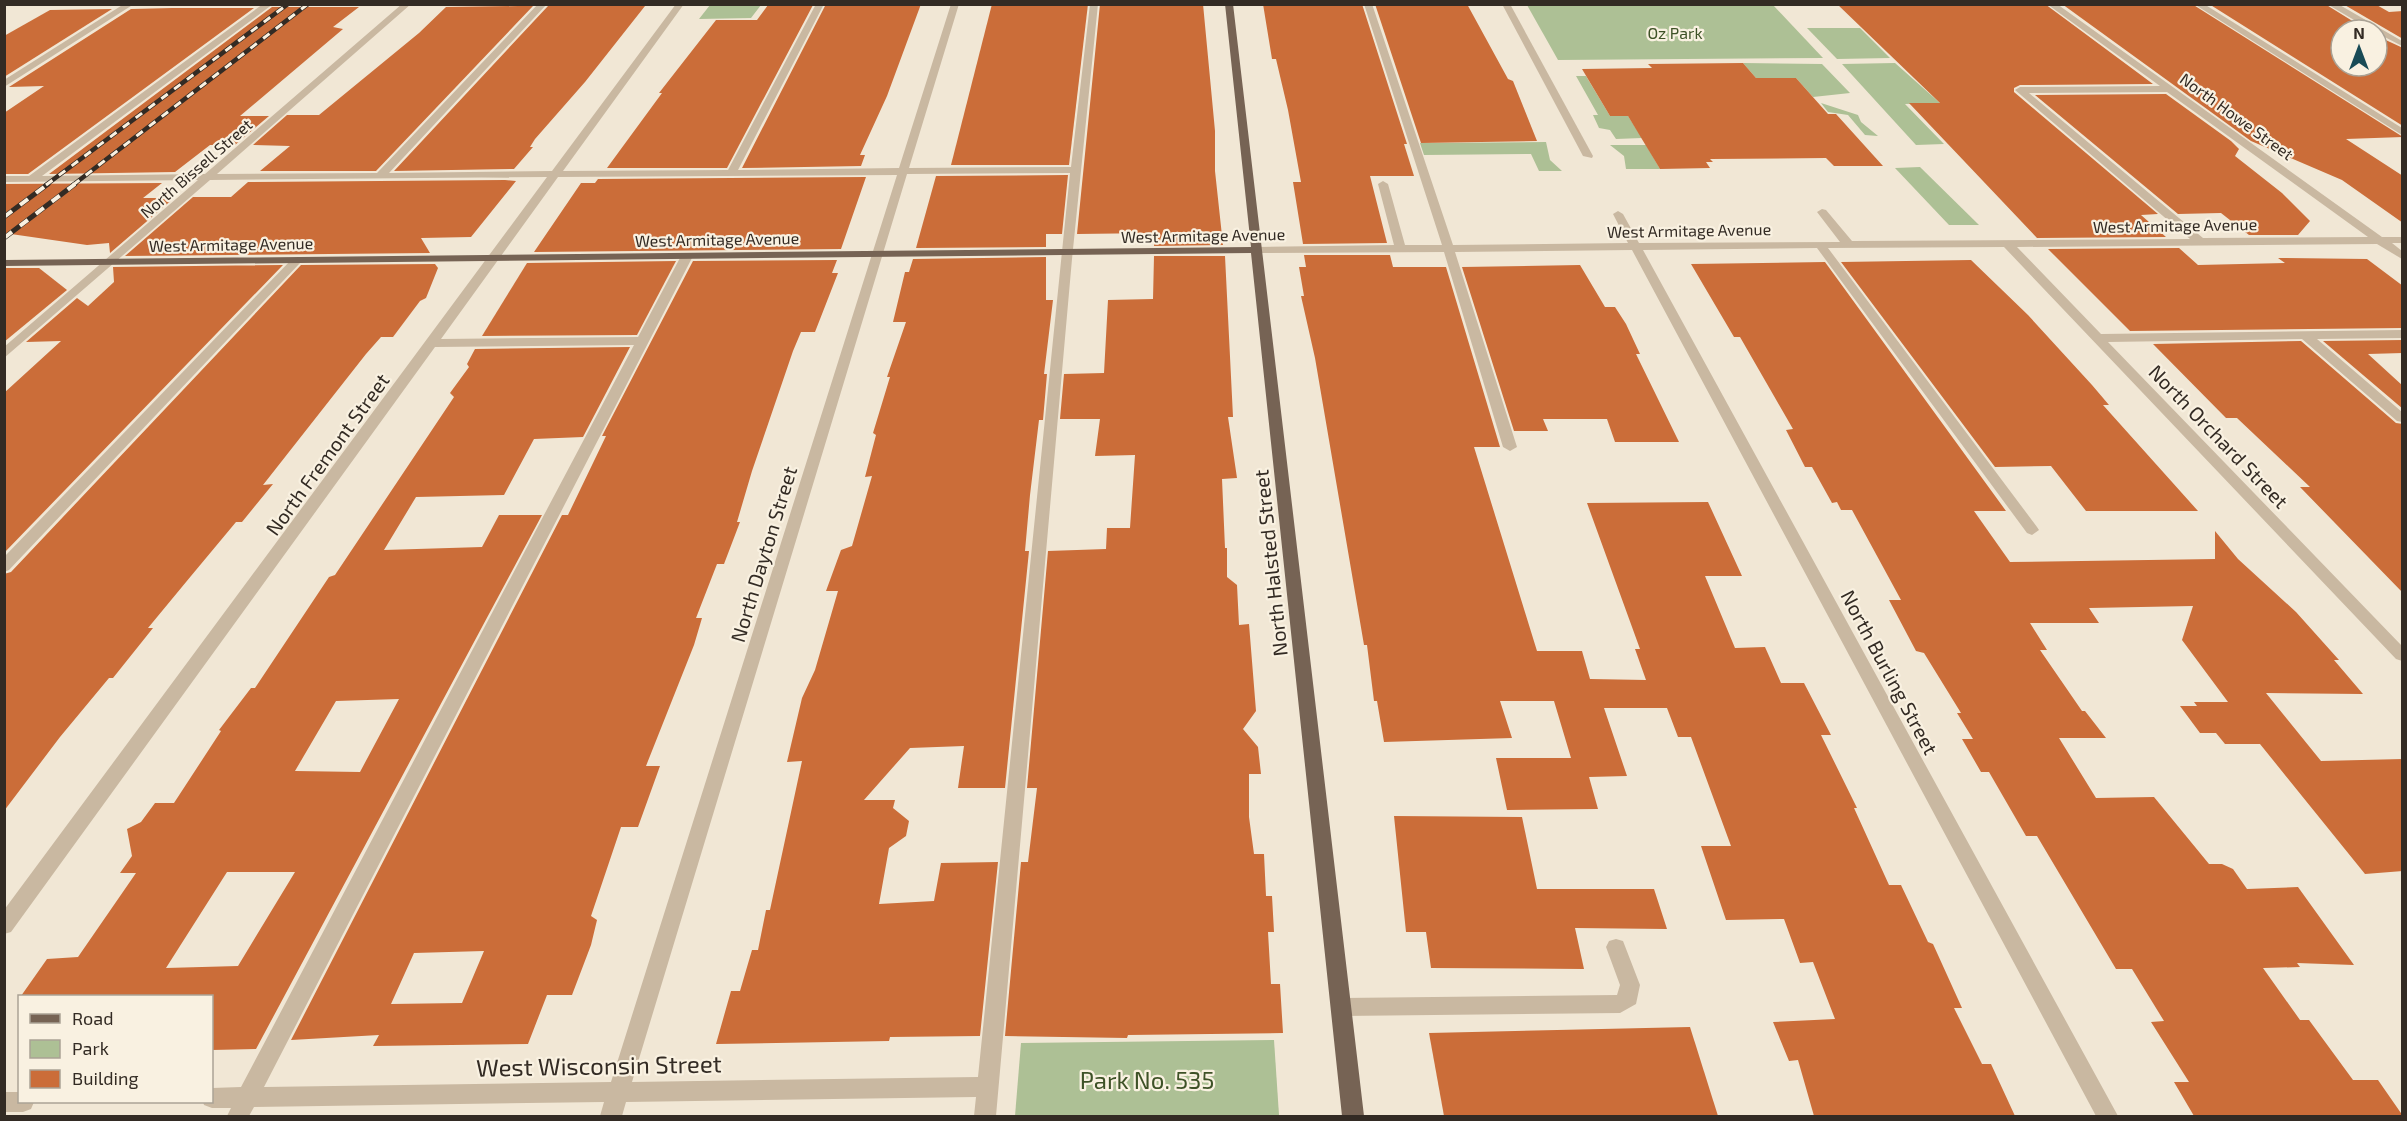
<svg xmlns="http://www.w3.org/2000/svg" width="2407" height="1121" font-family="'Exo 2',sans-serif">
  <rect width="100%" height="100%" fill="#f1e7d5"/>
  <g fill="#adc095">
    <path d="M710,5V4L761,5L751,18L699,19Z"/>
    <path d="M1527,5H1773L1823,58L1558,60Z"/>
    <path d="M1807,28H1860L1890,58L1837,59Z"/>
    <path d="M1743,63L1822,64L1850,93L1813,97L1796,78H1756Z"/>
    <path d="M1895,63L1940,103L1905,104L1944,144L1916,145L1842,64Z"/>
    <path d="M1576,76H1586L1610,116H1628L1642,138L1616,139L1610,130L1599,128L1593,115H1598Z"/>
    <path d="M1821,103L1858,115L1861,122L1878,136L1865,135L1848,115L1828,112Z"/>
    <path d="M1546,142L1550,160L1562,171H1539L1531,154L1424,155L1420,143Z"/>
    <path d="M1610,145H1646L1660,169H1626L1624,156Z"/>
    <path d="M1920,167L1979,225H1949L1895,168Z"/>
    <path d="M1274,1040L1279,1115L1015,1116L1021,1043Z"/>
  </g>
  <g fill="#cb6d39" fill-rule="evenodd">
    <path d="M826,4H921L887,96L860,155H865L861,166L742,168Z"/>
    <path d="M992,4H1088L1069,165H951Z"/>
    <path d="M1100,4H1203L1215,131V171L1223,245L1154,246L1155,233L1077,234Z"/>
    <path d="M1263,4H1362L1407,144H1404L1414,176H1370L1387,243L1303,244L1293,182H1301L1288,110L1276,59H1272Z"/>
    <path d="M1375,4H1467L1508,79L1513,81L1537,141L1421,143Z"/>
    <path d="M1837,4H2045L2153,84L2020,85L2014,88V92L2158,214L2141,215L2166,237L2037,238L1909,103H1940Z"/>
    <path d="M2062,4H2192L2403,137L2346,139L2403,176V223L2342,180L2251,141Z"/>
    <path d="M2209,4H2325L2367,30H2341V66H2377V36L2403,48V126Z"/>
    <path d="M2343,4H2375L2389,12L2403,11V39Z"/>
    <path d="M768,5H813L727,168H607L662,93H659L716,20H757Z"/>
    <path d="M518,6H533L376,171H260L290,146L253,145L287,115H319L419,33L446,7Z"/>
    <path d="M548,6H645L585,82L535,139L530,147H533L514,169L394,171Z"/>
    <path d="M272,7H359L333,27L343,29L240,116H269L235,145H210L175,172L49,174Z"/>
    <path d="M172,8H254L28,174H4V113L44,86L9,87L131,9Z"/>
    <path d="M112,9L4,77V36L50,10Z"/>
    <path d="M1743,63L1756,78H1796L1828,114H1836L1883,166H1834L1826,158L1710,159L1713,162H1706L1710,168L1660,169L1628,116H1610L1582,69L1652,68L1648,64Z"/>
    <path d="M2166,94L2231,141L2239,149L2235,156L2282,193L2310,221L2298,235H2249L2221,213L2178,214L2035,95Z"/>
    <path d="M1068,175L1062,234H1046V247L916,248L936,176Z"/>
    <path d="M866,177L841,249L534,252L581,183H595L598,179Z"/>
    <path d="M505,180L516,181L471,237L421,238L430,253L125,256L193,197H231L248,182Z"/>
    <path d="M162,183L143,198H174L110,253L109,243L87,245L4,233V184Z"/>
    <path d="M2179,248L2198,265L2285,263L2278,258L2367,259L2403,286V328L2130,331L2048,249Z"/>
    <path d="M1304,255H1390L1393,267H1446L1500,447H1474L1537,651H1582L1590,679L1646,680L1635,649H1640L1587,503L1708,502L1742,576H1705L1735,648L1765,647L1781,683H1804L1831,735H1821L1857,808H1854L1889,885H1901L1928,942L1933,944L1962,1008H1954L1982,1064H1991L2015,1116H1814L1798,1060L1789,1061L1773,1022L1835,1019L1813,962L1800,963L1784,919L1726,920L1701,846H1731L1691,737H1678L1667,708H1604L1627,776L1589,777L1598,809L1507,810L1496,758H1571L1554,701H1500L1512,738L1384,742L1377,701H1374L1367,645H1364L1315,358L1301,296H1304L1299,267H1306Z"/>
    <path d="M1154,256H1225L1233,417H1228L1237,478L1222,479L1225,548H1227V577L1237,585L1239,625L1249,624L1256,711L1243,729L1258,747L1261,774H1249V817L1254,854H1264L1266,896H1272L1274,932H1268L1271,984H1280L1283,1033L1128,1035L1127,1038L1005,1036L1021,862H1028L1037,788H1027L1048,551L1106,549L1107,528H1130L1135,455L1095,456L1100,419H1060L1064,374L1104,373L1108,300L1153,299Z"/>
    <path d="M1046,257V300H1053L1044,374H1047L1043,420H1039L1030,495L1025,551H1029L1005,788H958L964,746L910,748L864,800H895L893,808L909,821L906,836L889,848L879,904L934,901L941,863L998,862L980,1036L890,1037L889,1041L716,1044L731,991H740L752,950H758L766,910H770L802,761L787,762L802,698L815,670L838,591H826L841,550L852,546L872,476L865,477L876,435L873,433L890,377H887L906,322H893L905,272H909L913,259Z"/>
    <path d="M837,260L832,273H838L815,332H801L793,351L752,471L737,522H740L724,564H717L696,618H702L694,645L646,766H660L638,827H621L591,916L597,920L591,945L572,995H547L528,1044L373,1046L379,1035L291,1040L562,515H568L606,436H602L693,261ZM484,951L462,1003L391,1004L414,953Z"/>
    <path d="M1971,260L2028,315L2092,385L2109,405H2103L2198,511H2086L2051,466L1995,467L1841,262Z"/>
    <path d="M676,261L637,335L482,336L527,263Z"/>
    <path d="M1825,262L2006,511H1974L2010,562L2215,559V531L2238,559L2296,612L2339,660H2334L2363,694L2266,693L2321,761L2403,759V871L2365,874L2260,744H2225L2216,733H2200L2180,706H2197L2194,702H2228L2182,640L2193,606L2089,608L2099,623H2030L2047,650H2040L2082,711H2085L2106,738H2059L2096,798L2154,797L2209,864H2222L2233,869L2247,889L2298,887L2354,965L2297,963L2300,967L2263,968L2300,1020H2309L2353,1080H2378L2403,1116H2194L2174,1082H2189L2151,1022L2164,1021L2132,969H2116L2037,836H2026L1989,772H1981L1962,739H1973L1957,713H1961L1924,653L1916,651L1889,600H1901L1852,510H1841L1837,502L1832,503L1812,467H1805L1786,430L1793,429L1740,337H1734L1691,264Z"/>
    <path d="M435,264L438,268L426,298L420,301L393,337H381L366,354L263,485L273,484L242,522H236L191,576L148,628H153L113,678H109L60,737L4,811V574L11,572L301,265Z"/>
    <path d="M283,265L4,553V393L61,341L26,342L77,298L88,306L114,282L113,267Z"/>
    <path d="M1580,265L1605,307H1615L1626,324L1640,354H1636L1679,442H1615L1607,419H1543L1548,431H1514L1462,267Z"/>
    <path d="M4,268H39L67,290L4,342Z"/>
    <path d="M2403,340V353L2368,354L2403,386V409L2323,341Z"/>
    <path d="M2301,341L2396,423L2403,424V593L2300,487H2310L2237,418H2226L2153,344Z"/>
    <path d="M630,347L583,437L534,439L504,495L416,497L384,550L482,547L499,515H542L256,1049L212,1050V996H21L47,959L78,957L136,873H120L132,856L127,829L141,822L155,803H174L221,731L219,730L251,688H255L329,577L335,575L454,397L450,393L469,367L467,364L475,349ZM399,699L360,772L295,771L336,701ZM227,872H295L238,966L166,968Z"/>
    <path d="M1394,816L1522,817L1537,889H1654L1667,929L1575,928L1584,969L1431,968L1426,932H1406Z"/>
    <path d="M1690,1027L1718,1116H1444L1429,1033Z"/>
  </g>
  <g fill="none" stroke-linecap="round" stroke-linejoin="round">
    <g fill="#c9b8a1" fill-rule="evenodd">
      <path d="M124,4H134L4,87V80Z"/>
      <path d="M263,4H273L42,176L205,174L402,4H411L217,174L377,173L538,4H547L389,173L552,171L676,4H684L563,171L728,170L816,4H824L738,170L899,168L951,4H959L909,168L1071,167L1090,4H1098L1072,259L996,1116H974L976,1097L626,1102L622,1116H600L604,1102L254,1107L249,1116H227L231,1108H212L204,1105L203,1102H212V1088L241,1087L634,345L435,347L11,932L4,934V910L547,177L210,180L4,358V347L198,180L4,182V176H29ZM1070,173L978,1077L632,1082L907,174ZM897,175L611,1082L264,1087L693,256L687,253L681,256L638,337L441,339L558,177Z"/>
      <path d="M1364,4H1372L1453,245L1628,243L1613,214L1618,211L1623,214L1639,243L1840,242L1817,212L1822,209L1826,210L1852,241L2190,239L2015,90L2020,87L2160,86L2047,4H2057L2382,237H2402V243H2392L2402,251V259L2377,244L2017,247L2101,334L2402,330V338L2317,339L2402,412V422L2397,421L2302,339L2108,342L2402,646V661L2396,659L2004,247L1828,248L2037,527L2039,530L2032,535L2027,533L1817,248L1643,250L2118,1116H2096L1632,250L1455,252L1517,447L1510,451L1503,447L1444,252L1257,253L1251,250L1257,247L1394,245L1378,184L1383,181L1388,184L1405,245H1442ZM2167,92L2368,237L2203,238L2029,93Z"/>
      <path d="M1502,4H1510L1593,156L1592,158L1583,156Z"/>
      <path d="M2194,4H2204L2402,128V135Z"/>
      <path d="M2327,4H2338L2402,41V46L2377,33V30H2371Z"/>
      <path d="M297,257L301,258V262L9,570L4,572V557L293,258Z"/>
      <path d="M1616,939L1623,941L1640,985L1636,1004L1620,1013L1342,1016L1335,1013L1332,1007L1335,1001L1342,998L1617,995L1620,985L1606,947L1609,941Z"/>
      <path d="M4,1092H20V1102H34L31,1109L23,1112H4Z"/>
    </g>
    <path fill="#766354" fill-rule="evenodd" d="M1225,4H1233L1364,1116H1342L1251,253L4,266V260L1251,247Z"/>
    <g stroke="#332b24" stroke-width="4.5">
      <g id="rail-far1">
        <path d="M46,185L288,4"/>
        <path d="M73,185L308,4"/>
      </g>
    </g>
    <g stroke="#332b24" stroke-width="5">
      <g id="rail">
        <path d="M4,217L48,184"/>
        <path d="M4,238L75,184"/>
      </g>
    </g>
    <use href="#rail-far1" stroke="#f9f1e1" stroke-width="3" stroke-dasharray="8" stroke-linecap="butt"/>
    <use href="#rail" stroke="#f9f1e1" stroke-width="4" stroke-dasharray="10" stroke-linecap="butt"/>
  </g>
  <g text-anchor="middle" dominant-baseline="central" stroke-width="4.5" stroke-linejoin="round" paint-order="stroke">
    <g font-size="16" fill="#3e5227" stroke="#f9f1e1">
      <text x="1675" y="32">Oz Park</text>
    </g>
    <g font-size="16" fill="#332b24" stroke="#f9f1e1">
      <text transform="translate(2237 116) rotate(36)">North Howe Street</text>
      <text transform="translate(196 168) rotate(-41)">North Bissell Street</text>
      <text transform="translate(2175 225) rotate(-1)">West Armitage Avenue</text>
      <text transform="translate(1689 230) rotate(-1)">West Armitage Avenue</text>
      <text transform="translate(1203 235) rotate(-1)">West Armitage Avenue</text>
      <text transform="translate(717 239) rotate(-1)">West Armitage Avenue</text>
      <text transform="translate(231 244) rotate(-1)">West Armitage Avenue</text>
    </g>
    <g font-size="20" fill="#332b24" stroke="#f9f1e1">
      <text transform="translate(2219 436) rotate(46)">North Orchard Street</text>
      <text transform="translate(327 454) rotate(-54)">North Fremont Street</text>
      <text transform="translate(763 554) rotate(-73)">North Dayton Street</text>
      <text transform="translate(1270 563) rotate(-96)">North Halsted Street</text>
      <text transform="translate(1890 672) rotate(62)">North Burling Street</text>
    </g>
    <g font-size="24" fill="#332b24" stroke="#f9f1e1">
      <text transform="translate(599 1065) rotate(-1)">West Wisconsin Street</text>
    </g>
    <g font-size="24" fill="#3e5227" stroke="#f9f1e1">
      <text x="1147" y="1079">Park No. 535</text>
    </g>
  </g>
  <rect width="2407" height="1121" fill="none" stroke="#332b24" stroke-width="12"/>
  <rect x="18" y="995" width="195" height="108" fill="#f9f1e1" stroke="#aaa295" stroke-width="1.5"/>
  <rect x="30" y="1014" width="30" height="9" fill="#766354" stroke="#aaa295" stroke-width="1.5"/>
  <text x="72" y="1025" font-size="18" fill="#332b24">Road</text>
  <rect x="30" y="1040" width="30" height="18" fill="#adc095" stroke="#aaa295" stroke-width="1.5"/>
  <text x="72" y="1055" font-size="18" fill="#332b24">Park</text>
  <rect x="30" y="1070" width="30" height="18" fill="#cb6d39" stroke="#aaa295" stroke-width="1.5"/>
  <text x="72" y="1085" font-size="18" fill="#332b24">Building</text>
  <g transform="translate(2359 48)"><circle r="28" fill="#f9f1e1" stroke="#aaa295" stroke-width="1.5"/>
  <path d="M0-4.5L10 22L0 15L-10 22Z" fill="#194b56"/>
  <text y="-9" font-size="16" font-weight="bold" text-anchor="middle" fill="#332b24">N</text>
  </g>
</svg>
